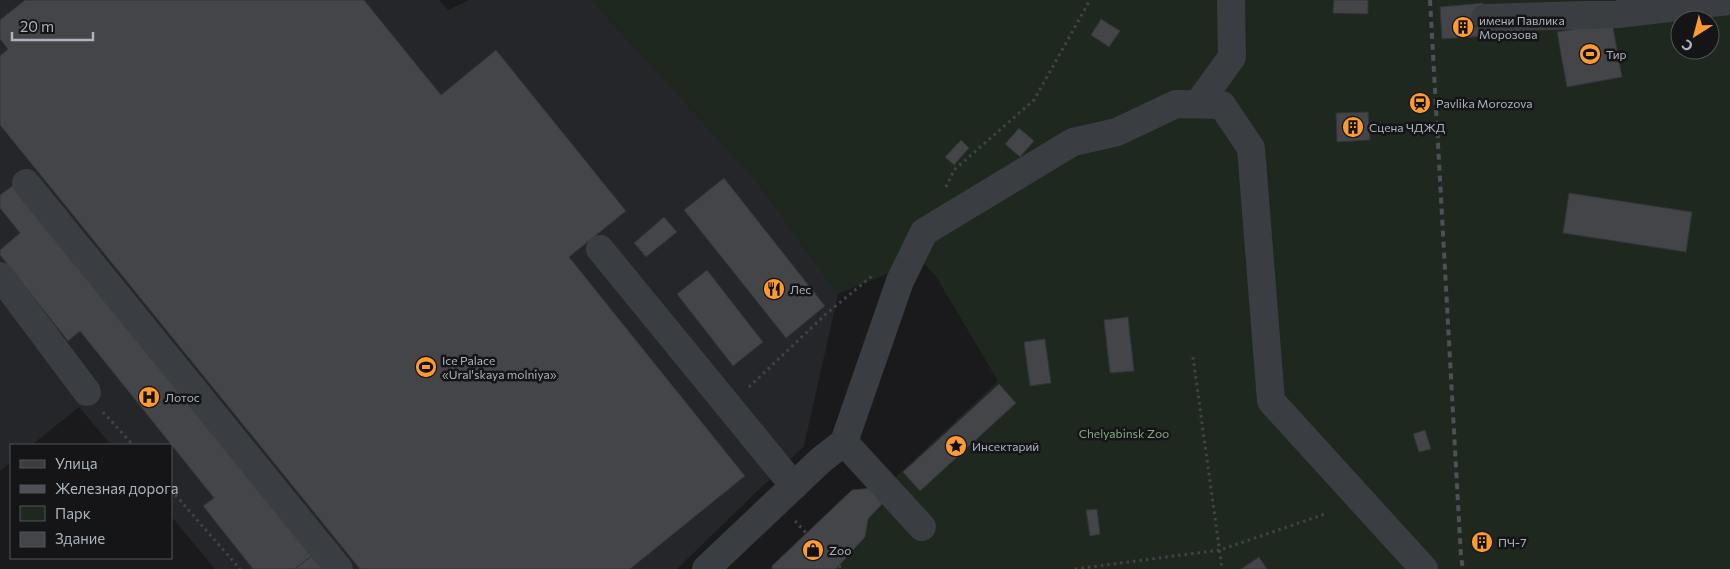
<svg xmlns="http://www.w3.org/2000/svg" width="1730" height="569" font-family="Commissioner,sans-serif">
  <rect width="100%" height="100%" fill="#1a1a1c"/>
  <path fill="#252629" d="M0,0H439L448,10L469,0H592L757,181L838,294L804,446L677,569H215L171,516V445H111L79,407L32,445H11V462L0,471Z"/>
  <path fill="#1f281f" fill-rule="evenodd" d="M592,0H1730V569H772V566L852,490L886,486L998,381L937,278L921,260L838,294L757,181ZM1680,20H1710V50H1680Z"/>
  <g fill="#444549" stroke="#333438">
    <path d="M25,0H364L441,95L496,50L626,211L569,257L745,476L630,569H360L0,125V56L8,49L0,39V20Z"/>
    <path d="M1334,0H1368V14L1333,13Z"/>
    <path d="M1483,3L1486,36L1442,39L1440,7Z"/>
    <path d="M1101,19L1120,31L1109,47L1091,35Z"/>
    <path d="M1612,22L1622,77L1567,87L1557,32Z"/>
    <path d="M1368,112L1370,140L1337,142L1336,113Z"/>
    <path d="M1019,128L1034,141L1020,157L1005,144Z"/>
    <path d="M961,140L969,148L954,165L945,157Z"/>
    <path d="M724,178L825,306L786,338L684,210Z"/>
    <path d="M15,184L313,555L295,569H253L203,506L214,498L80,331L68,341L0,255V250L20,233L0,208V195Z"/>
    <path d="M1569,193L1692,212L1686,252L1563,233Z"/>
    <path d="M664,217L677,232L646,257L634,243Z"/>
    <path d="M707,270L763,342L733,366L677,294Z"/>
    <path d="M1128,317L1134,371L1110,373L1104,320Z"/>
    <path d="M1045,339L1051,383L1030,386L1024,342Z"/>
    <path d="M999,384L1016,403L920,491L903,472Z"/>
    <path d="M1425,430L1431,449L1419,452L1413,434Z"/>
    <path d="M873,488L886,500L868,519L865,537L836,569H772V566L852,490Z"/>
    <path d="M1097,509L1100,534L1090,536L1086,510Z"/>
    <path d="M1486,536L1488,545L1478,547L1477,538Z"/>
    <path d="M313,555L324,569H295Z"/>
    <path d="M1259,557L1267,569H1241Z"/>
  </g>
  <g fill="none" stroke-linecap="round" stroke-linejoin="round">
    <g stroke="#404449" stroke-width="3" stroke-dasharray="2.5 4" stroke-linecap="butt">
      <path d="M946,187L954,170L1034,100L1090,0"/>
      <path d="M1193,357L1222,569"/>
      <path d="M749,387L826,314L872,276"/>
      <path d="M103,412L133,445"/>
      <path d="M171,490L240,569"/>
      <path d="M795,521L806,533"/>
      <path d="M839,566L842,568"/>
      <path d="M1075,569L1220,550L1325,514"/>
    </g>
    <g stroke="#3a3d41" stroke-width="28">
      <path d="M1485,18L1618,14L1730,1"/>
      <path d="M1198,104L1232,57L1231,0"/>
      <path d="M26,183L339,569"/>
      <path d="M600,249L794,486"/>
      <path d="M0,276L87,392"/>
      <path d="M844,442L922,527"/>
      <path d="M706,569L821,460L844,442L900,281L924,232L1073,142L1117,132L1176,104L1222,105L1251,148L1271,401L1424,569"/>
    </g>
    <path stroke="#4d5157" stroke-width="4" stroke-dasharray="6 5" stroke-linecap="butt" d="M1430,0L1461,557L1463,569"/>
  </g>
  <defs>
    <g id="building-disc" transform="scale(1.125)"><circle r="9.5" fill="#fd9a31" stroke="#151517"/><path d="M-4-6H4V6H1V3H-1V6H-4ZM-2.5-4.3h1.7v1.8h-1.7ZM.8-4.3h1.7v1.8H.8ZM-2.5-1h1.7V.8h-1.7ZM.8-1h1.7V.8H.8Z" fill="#111"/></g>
    <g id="stadium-disc" transform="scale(1.125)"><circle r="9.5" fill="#fd9a31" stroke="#151517"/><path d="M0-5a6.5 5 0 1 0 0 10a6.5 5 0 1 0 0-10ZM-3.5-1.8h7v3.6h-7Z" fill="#111"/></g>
    <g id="station-disc" transform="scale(1.125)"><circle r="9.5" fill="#fd9a31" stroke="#151517"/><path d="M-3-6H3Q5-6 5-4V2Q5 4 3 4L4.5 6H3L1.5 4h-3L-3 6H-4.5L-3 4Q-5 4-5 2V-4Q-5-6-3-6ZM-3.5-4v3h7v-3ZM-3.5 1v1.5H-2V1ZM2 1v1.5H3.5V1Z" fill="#111"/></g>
    <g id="restaurant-disc" transform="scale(1.125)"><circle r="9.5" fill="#fd9a31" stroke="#151517"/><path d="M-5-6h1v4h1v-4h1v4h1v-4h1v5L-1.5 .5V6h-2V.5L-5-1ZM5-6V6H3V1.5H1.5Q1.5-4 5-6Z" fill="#111"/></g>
    <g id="hospital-disc" transform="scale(1.125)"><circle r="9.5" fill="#fd9a31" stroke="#151517"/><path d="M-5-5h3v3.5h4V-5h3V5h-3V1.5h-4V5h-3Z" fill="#111"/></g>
    <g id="sight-disc" transform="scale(1.125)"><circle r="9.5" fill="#fd9a31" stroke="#151517"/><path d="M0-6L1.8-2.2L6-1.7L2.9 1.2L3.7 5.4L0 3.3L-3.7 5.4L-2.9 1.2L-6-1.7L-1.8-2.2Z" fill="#111"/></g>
    <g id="shop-disc" transform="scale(1.125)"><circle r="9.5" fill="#fd9a31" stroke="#151517"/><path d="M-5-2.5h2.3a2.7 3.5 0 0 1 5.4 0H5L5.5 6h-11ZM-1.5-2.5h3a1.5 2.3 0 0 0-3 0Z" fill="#111"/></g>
  </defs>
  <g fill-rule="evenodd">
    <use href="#building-disc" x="1463" y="27"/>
    <use href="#stadium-disc" x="1590" y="54"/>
    <use href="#station-disc" x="1420" y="103"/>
    <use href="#building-disc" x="1353" y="127"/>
    <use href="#restaurant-disc" x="774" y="289"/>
    <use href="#stadium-disc" x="426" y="367"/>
    <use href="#hospital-disc" x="149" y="397"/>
    <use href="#sight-disc" x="956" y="446"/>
    <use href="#building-disc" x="1482" y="542"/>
    <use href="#shop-disc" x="813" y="550"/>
  </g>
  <g text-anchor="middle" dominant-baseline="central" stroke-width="5" stroke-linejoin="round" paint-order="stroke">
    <g font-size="12" fill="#abb3bc" stroke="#151517" text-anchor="start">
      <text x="1479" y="20">имени Павлика<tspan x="1479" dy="14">Морозова</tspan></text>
      <text x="1606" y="54">Тир</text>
      <text x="1436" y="103">Pavlika Morozova</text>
      <text x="1369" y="127">Сцена ЧДЖД</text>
      <text x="790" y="289">Лес</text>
      <text x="442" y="360">Ice Palace<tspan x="442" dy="14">«Ural'skaya molniya»</tspan></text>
      <text x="165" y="397">Лотос</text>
      <text x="972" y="446">Инсектарий</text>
      <text x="1498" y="542">ПЧ-7</text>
      <text x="829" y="550">Zoo</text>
    </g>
    <g font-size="12" fill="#85a881" stroke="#151517">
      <text x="1124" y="433">Chelyabinsk Zoo</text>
    </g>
  </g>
  <rect x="10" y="444" width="162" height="115" fill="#151517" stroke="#515459"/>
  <rect x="20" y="460" width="25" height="8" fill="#3a3d41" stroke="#515459"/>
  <text x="55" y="469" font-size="15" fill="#abb3bc">Улица</text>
  <rect x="20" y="485" width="25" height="8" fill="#4d5157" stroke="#515459"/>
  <text x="55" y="494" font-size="15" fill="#abb3bc">Железная дорога</text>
  <rect x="20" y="506" width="25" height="15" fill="#1f281f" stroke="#515459"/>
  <text x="55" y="519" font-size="15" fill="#abb3bc">Парк</text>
  <rect x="20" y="532" width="25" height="15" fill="#444549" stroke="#515459"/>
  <text x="55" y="544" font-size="15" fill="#abb3bc">Здание</text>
  <g transform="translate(1695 35) rotate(216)"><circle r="24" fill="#151517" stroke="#515459"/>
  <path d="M0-4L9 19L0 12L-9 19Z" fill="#fd9a31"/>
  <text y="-8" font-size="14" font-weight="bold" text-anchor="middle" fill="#abb3bc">С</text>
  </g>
  <path d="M12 32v8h81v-8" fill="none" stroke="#abb3bc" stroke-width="2.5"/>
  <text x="20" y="32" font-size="15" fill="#abb3bc" stroke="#151517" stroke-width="4" paint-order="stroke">20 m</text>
</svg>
